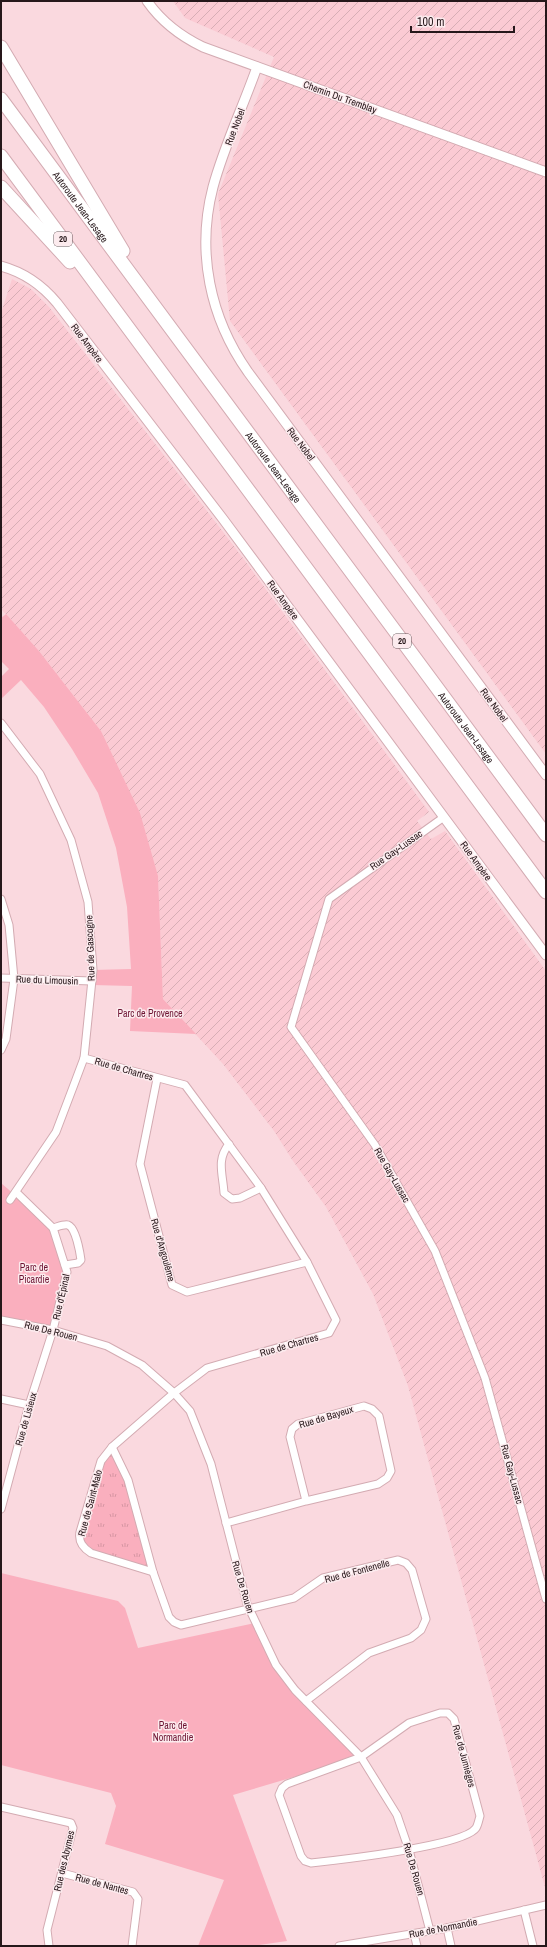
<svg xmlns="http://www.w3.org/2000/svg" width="547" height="1947" font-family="'Archivo Narrow',sans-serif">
  <defs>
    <pattern id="industrial-furrows" width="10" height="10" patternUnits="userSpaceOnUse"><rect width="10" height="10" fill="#fbcad3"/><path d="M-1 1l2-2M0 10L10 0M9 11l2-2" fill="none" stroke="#d7adb5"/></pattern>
    <pattern id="grass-tufts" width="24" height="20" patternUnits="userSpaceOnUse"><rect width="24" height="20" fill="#faafbe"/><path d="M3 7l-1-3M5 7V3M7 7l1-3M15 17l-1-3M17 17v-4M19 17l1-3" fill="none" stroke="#d696a3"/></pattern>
  </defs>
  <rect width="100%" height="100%" fill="#fad9df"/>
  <g fill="url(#industrial-furrows)">
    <path d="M173,1H546V754L230,321L218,194L274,57L185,18Z"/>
    <path d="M12,279L31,289L49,307L194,494L243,558L429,812L417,821L431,839L445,831L546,971V1891L408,1386L373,1294L326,1207L293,1161L274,1131L223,1064L163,999L158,876L101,731L39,651L1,609V313Z"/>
  </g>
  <path fill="url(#grass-tufts)" d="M112,1447L128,1480L153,1572L83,1548L80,1532L101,1461Z"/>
  <g fill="#faafbe">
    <path d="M6,614L39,651L101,731L140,813L158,876L163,999L196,1034L130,1031L132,986L92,985L93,970L131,969L127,907L116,848L98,793L72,749L44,707L21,680L1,699V677L9,669L1,661V618Z"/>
    <path d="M1,1183L53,1228L67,1272L53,1330L1,1322Z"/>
    <path d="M1,1573L118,1601L125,1608L138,1648L255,1623L276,1665L361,1757L233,1795L287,1941L252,1946H198L224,1880L105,1844L116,1806L111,1793L1,1765Z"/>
  </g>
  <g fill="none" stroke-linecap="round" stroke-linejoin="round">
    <g stroke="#d3abb2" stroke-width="9">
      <g id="minor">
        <path d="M1,723L40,774L71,840L88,902L93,970L84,1058L75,1082L56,1132L10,1200"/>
        <path d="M444,817L329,899L291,1027L375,1145L435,1251L485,1378L546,1599"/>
        <path d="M1,899L9,925L14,979L6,1039L1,1050"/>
        <path d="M1,978L92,981"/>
        <path d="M84,1058L185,1085L261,1188L307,1262L336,1320L329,1333L207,1368L174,1393L112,1447L101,1461L80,1532C78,1542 83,1548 91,1553L153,1572"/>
        <path d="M157,1079L140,1164L172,1285L187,1292L307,1262"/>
        <path d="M229,1144C216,1160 223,1174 224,1193L232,1199L240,1198L261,1188"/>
        <path d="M53,1228C57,1227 64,1224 68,1225C76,1228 80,1253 81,1260L78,1263L65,1265"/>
        <path d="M1,1320L53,1330L107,1346L142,1365L174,1393L190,1411L211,1464L247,1604L276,1665L295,1690L361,1757L397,1815L409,1850L430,1931"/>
        <path d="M1,1399L29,1405"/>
        <path d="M112,1447L128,1480L153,1572L169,1617L174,1622L181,1625L294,1598L323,1578L398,1560L406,1563L412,1570L426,1619L421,1630L411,1638L369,1653L306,1701"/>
        <path d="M1,1509L29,1405L53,1330L67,1272L53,1228L16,1192"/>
        <path d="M226,1523L306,1501L378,1484L387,1478L391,1471L379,1416L372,1409L364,1406L298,1424L292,1429L290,1437L306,1501"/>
        <path d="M440,1713H448L454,1719L480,1816C479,1819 478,1825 476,1828C464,1846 338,1860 311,1863L305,1861L301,1856L279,1795L282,1788L287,1784L361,1757L409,1723Z"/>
        <path d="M1,1807L71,1823L73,1828L47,1930L49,1946"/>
        <path d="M62,1873L133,1892L138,1899L132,1946"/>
        <path d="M524,1910L533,1946"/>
        <path d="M447,1928L451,1946"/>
        <path d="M414,1934L417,1946"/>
        <path d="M339,1946L447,1928L546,1905"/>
      </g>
    </g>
    <g stroke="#d3abb2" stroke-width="11">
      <g id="tertiary">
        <path d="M147,1C161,21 180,36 203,47L546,172"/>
        <path d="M257,67C243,107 224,146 213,187C196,252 210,318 248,372L546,775"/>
        <path d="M1,266C23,272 43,286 57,303L223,519L546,955"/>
      </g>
    </g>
    <g stroke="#d3abb2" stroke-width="15">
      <g id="motorway">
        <path d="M1,47L123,251"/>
        <path id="s1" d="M1,99L546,835"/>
        <path d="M1,156L546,892"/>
        <path d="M1,187L70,262"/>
      </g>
    </g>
    <use href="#minor" stroke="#fff" stroke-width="7"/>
    <use href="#tertiary" stroke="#fff" stroke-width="9"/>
    <use href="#motorway" stroke="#fff" stroke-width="13"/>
  </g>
  <g text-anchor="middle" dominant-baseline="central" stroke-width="3" stroke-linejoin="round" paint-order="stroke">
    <g fill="#fcebee" stroke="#66575a" stroke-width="1">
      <rect x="54" y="232" width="18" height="14" rx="3"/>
      <rect x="393" y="634" width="18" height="14" rx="3"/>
    </g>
    <g font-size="9" font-weight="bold" fill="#26171a">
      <text x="63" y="239">20</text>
      <text x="402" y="641">20</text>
    </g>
    <g font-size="10" fill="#26171a" stroke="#fcebee">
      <text transform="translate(340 97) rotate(20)">Chemin Du Tremblay</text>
      <text transform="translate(235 127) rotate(-69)">Rue Nobel</text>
      <text stroke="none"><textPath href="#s1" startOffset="134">Autoroute Jean-Lesage</textPath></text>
      <text transform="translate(87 343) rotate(53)">Rue Ampère</text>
      <text transform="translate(301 444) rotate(53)">Rue Nobel</text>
      <text stroke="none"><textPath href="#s1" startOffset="458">Autoroute Jean-Lesage</textPath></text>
      <text transform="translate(283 600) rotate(54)">Rue Ampère</text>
      <text transform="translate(494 705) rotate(54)">Rue Nobel</text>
      <text stroke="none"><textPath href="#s1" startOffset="782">Autoroute Jean-Lesage</textPath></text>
      <text transform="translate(396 850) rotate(-35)">Rue Gay-Lussac</text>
      <text transform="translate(476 861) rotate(54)">Rue Ampère</text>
      <text transform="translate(90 948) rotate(-92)">Rue de Gascogne</text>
      <text transform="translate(47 980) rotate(2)">Rue du Limousin</text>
      <text transform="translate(124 1069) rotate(16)">Rue de Chartres</text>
      <text transform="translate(392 1175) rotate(60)">Rue Gay-Lussac</text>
      <text transform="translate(163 1250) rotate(74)">Rue d'Angoulême</text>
      <text transform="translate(61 1297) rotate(-77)">Rue d'Épinal</text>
      <text transform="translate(51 1331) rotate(14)">Rue De Rouen</text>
      <text transform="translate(289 1345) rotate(-16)">Rue de Chartres</text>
      <text transform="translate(326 1417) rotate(-17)">Rue de Bayeux</text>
      <text transform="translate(26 1419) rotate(-74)">Rue de Lisieux</text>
      <text transform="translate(512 1474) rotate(75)">Rue Gay-Lussac</text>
      <text transform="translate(90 1503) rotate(-75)">Rue de Saint-Malo</text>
      <text transform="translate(357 1571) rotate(-15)">Rue de Fontenelle</text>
      <text transform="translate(243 1587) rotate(73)">Rue De Rouen</text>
      <text transform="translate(464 1756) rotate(75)">Rue de Jumièges</text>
      <text transform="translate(64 1861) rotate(-77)">Rue des Abymes</text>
      <text transform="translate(414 1869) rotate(74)">Rue De Rouen</text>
      <text transform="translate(102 1884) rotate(15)">Rue de Nantes</text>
      <text transform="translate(443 1928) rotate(-11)">Rue de Normandie</text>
    </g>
    <g font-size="10" fill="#6d1433" stroke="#fcebee">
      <text x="150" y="1013">Parc de Provence</text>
      <text x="34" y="1267">Parc de<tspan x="34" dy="12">Picardie</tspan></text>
      <text x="173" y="1725">Parc de<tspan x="173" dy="12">Normandie</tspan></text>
    </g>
  </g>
  <rect width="547" height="1947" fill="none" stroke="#26171a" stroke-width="4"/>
  <path d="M411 26v6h103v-6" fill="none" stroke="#26171a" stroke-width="2"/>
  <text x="417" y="26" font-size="12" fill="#26171a" stroke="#fcebee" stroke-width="3" paint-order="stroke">100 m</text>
</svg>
